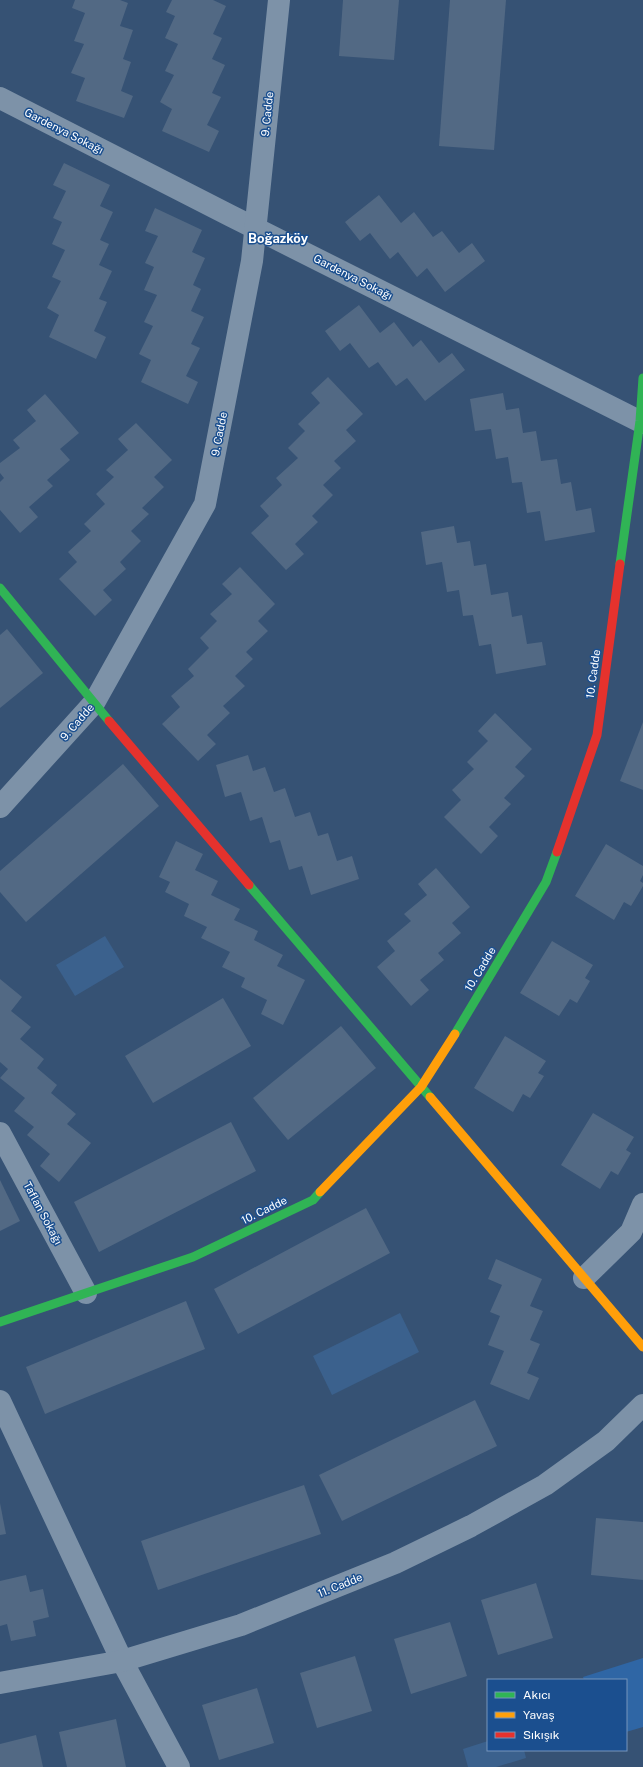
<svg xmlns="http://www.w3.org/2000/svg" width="643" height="1767" font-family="'Public Sans',sans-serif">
  <rect width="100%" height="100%" fill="#365274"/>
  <path fill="#2f66a5" d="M643,1658V1727L626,1732V1680H584L583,1677Z"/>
  <g fill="#3b618d">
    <path d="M105,936L124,967L75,996L56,965Z"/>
    <path d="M400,1313L419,1352L332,1395L313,1356Z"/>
    <path d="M488,1741V1750H524L526,1758L496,1767H468L463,1749Z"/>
  </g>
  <g fill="#526984">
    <path d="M75,0H120L128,3L120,26L133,30L123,59L131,62L121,91L133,96L124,118L76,101L85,78L71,73L84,44L74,41L85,13L72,8Z"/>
    <path d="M172,0H213L226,6L213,34L222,38L212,59L225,65L212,93L221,97L207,125L219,131L209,152L162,131L172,109L160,102L174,75L165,71L178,44L165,38L175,16L166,12Z"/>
    <path d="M343,0H399L394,60L339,56Z"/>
    <path d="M450,0H506L494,150L439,146Z"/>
    <path d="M64,163L110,185L100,206L113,212L100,240L109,244L99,265L112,271L99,299L107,302L94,331L106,337L96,359L49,337L59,315L47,308L61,281L52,277L65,250L52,244L62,222L53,218L66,191L53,185Z"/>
    <path d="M379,195L401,223L414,212L433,237L442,231L459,253L472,243L485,261L445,292L427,268L417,277L398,252L390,259L370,233L360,241L345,222Z"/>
    <path d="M155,208L202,230L192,252L205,258L193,285L201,289L191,311L204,317L191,344L200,348L186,376L198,382L188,404L141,382L151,360L139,354L153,326L144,322L157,295L144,290L154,267L145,263L158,236L145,231Z"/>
    <path d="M359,305L380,333L394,322L413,347L421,340L439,363L452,353L465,370L425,401L407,378L396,386L378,362L369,368L350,343L340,351L325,331Z"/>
    <path d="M328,377L363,414L346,430L356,441L334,461L341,468L323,485L333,495L312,516L318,522L295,544L304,554L286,570L251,533L269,516L260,506L282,485L276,478L298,458L288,448L305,431L298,424L320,403L311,393Z"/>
    <path d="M503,393L506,410L519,408L523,433L536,431L541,461L557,459L561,484L571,482L576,511L591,508L595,532L545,541L540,511L527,513L522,482L512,483L508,457L496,459L491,429L475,431L470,399Z"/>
    <path d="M45,394L79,433L60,449L70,460L47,480L53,486L29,507L38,517L20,533L0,510V482L4,478L0,473V463L20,448L13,440L36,421L27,410Z"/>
    <path d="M136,423L172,460L154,477L164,487L142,508L149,514L131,531L141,541L120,562L126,569L103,590L112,600L95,616L59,579L77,562L68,552L91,531L84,524L105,504L96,494L114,477L106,470L128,450L118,439Z"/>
    <path d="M454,526L457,543L470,541L474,566L486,564L491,595L508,592L512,617L522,615L527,644L542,642L546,665L496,674L491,644L479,646L473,615L463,616L459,590L447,592L442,562L426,565L421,532Z"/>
    <path d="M240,567L275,604L258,621L268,631L246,652L253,659L235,676L245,686L223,706L230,713L207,735L216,744L198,761L162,724L180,707L171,696L194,676L188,669L209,648L200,638L217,621L210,614L232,594L222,584Z"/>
    <path d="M7,629L43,673L0,708V635Z"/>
    <path d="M495,713L532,749L515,767L525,776L504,798L511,804L489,827L498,836L481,854L444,817L461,800L452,790L474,769L467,762L488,741L478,731Z"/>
    <path d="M643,722V790L620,781Z"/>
    <path d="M248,755L253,771L265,767L274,792L285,788L295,817L310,812L318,836L328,833L337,861L352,856L359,879L311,895L302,866L289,870L280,840L270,843L262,817L250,821L241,792L225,797L216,765Z"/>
    <path d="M123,764L159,806L26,922L0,892V871Z"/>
    <path d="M176,841L203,854L195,870L218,881L211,895L240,909L234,920L258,931L254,940L283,955L277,966L305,980L283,1025L261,1014L267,1000L241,987L245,978L222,967L230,952L201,938L207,927L184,916L189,904L165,892L170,882L159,877Z"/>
    <path d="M606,844L643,866V875L640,881L643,883V886L631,906L624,902L614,920L575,896Z"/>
    <path d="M436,868L470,907L452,923L461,933L438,953L444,960L420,980L429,990L411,1006L377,967L395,951L387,941L411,921L404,914L427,895L418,884Z"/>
    <path d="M552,941L593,965L585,978L590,981L577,1003L570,999L559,1016L520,993Z"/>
    <path d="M0,979L22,997L11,1011L31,1027L20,1039L44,1059L37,1068L57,1085L51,1093L76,1114L67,1124L91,1143L59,1182L40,1166L50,1154L27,1135L34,1127L14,1111L25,1098L0,1078L8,1069L0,1062Z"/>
    <path d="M223,998L251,1046L153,1103L125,1056Z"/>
    <path d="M341,1026L376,1068L288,1140L253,1098Z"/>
    <path d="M505,1036L546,1061L538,1073L544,1076L530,1098L523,1094L513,1112L474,1088Z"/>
    <path d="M593,1113L634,1137L626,1150L631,1153L618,1175L611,1171L600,1189L561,1165Z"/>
    <path d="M231,1122L256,1171L99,1252L74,1202Z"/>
    <path d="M0,1180L20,1221L0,1231Z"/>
    <path d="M366,1208L390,1253L238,1334L214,1289Z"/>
    <path d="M496,1259L542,1279L530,1306L543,1311L530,1340L540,1344L527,1373L539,1378L529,1400L490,1384L504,1351L488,1345L500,1316L490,1312L502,1285L488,1279Z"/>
    <path d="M186,1301L205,1349L45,1414L26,1367Z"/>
    <path d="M475,1400L497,1446L342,1521L319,1475Z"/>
    <path d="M304,1485L321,1534L158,1590L141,1541Z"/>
    <path d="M0,1503L6,1534L0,1535Z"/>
    <path d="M596,1518L643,1522V1580L591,1575Z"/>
    <path d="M26,1575L30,1592L43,1589L49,1617L33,1621L36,1636L11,1641L7,1624L0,1626V1581Z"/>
    <path d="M536,1583L553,1638L498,1655L481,1600Z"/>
    <path d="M450,1622L467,1676L411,1694L394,1639Z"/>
    <path d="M355,1656L372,1711L317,1728L300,1673Z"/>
    <path d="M257,1688L274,1743L219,1760L202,1705Z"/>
    <path d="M116,1719L126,1767H67L59,1732Z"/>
    <path d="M36,1735L43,1767H0V1744Z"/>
  </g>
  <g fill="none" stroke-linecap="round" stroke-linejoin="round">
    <g stroke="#7d92a8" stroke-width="22">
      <path d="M0,98L231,216L643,423"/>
      <path d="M0,807L94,703L205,504L252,261L279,0"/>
      <path d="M0,1133L86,1293"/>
      <path d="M584,1278L631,1232L643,1204"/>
      <path d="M0,1401L122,1661L179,1767"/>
      <path d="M0,1683L122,1661L241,1625L395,1563L471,1526L545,1485L606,1441L643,1405"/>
    </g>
    <g stroke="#30b455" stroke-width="9">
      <path d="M620,564L640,421L643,378"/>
      <path d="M0,588L109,721"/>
      <path d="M249,885L430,1097"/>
      <path d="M455,1034L546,882L557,852"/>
      <path d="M0,1322L193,1257L313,1200L320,1192"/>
    </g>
    <g stroke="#ff9f0a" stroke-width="9">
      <path d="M430,1097L643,1347"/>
      <path d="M320,1192L421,1087L455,1034"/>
    </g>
    <g stroke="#e5322d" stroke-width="9">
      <path d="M109,721L249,885"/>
      <path d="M557,852L597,735L620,564"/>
    </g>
  </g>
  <g text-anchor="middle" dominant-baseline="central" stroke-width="3" stroke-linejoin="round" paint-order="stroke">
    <g font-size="11" fill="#fff" stroke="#1b4f8f">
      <text transform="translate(267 114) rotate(-84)">9. Cadde</text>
      <text transform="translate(64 131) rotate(27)">Gardenya Sokağı</text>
      <text transform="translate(353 277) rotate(27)">Gardenya Sokağı</text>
      <text transform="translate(219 434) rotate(-79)">9. Cadde</text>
      <text transform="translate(593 674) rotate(-82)">10. Cadde</text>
      <text transform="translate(77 722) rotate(-49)">9. Cadde</text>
      <text transform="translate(480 969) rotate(-59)">10. Cadde</text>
      <text transform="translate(264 1210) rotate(-26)">10. Cadde</text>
      <text transform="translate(43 1213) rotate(62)">Taflan Sokağı</text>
      <text transform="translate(340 1585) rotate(-22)">11. Cadde</text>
    </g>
    <g font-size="13" font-weight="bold" fill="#fff" stroke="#1b4f8f">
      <text x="278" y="238">Boğazköy</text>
    </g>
  </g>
  <rect x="487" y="1679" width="140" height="72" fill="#1b4f8f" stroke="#7695bc"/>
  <rect x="495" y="1692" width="20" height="6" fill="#30b455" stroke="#7695bc"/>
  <text x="523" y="1699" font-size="12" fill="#ffffff">Akıcı</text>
  <rect x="495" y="1712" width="20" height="6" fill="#ff9f0a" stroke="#7695bc"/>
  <text x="523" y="1719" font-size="12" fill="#ffffff">Yavaş</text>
  <rect x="495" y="1732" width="20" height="6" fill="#e5322d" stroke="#7695bc"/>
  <text x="523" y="1739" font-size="12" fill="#ffffff">Sıkışık</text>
</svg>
